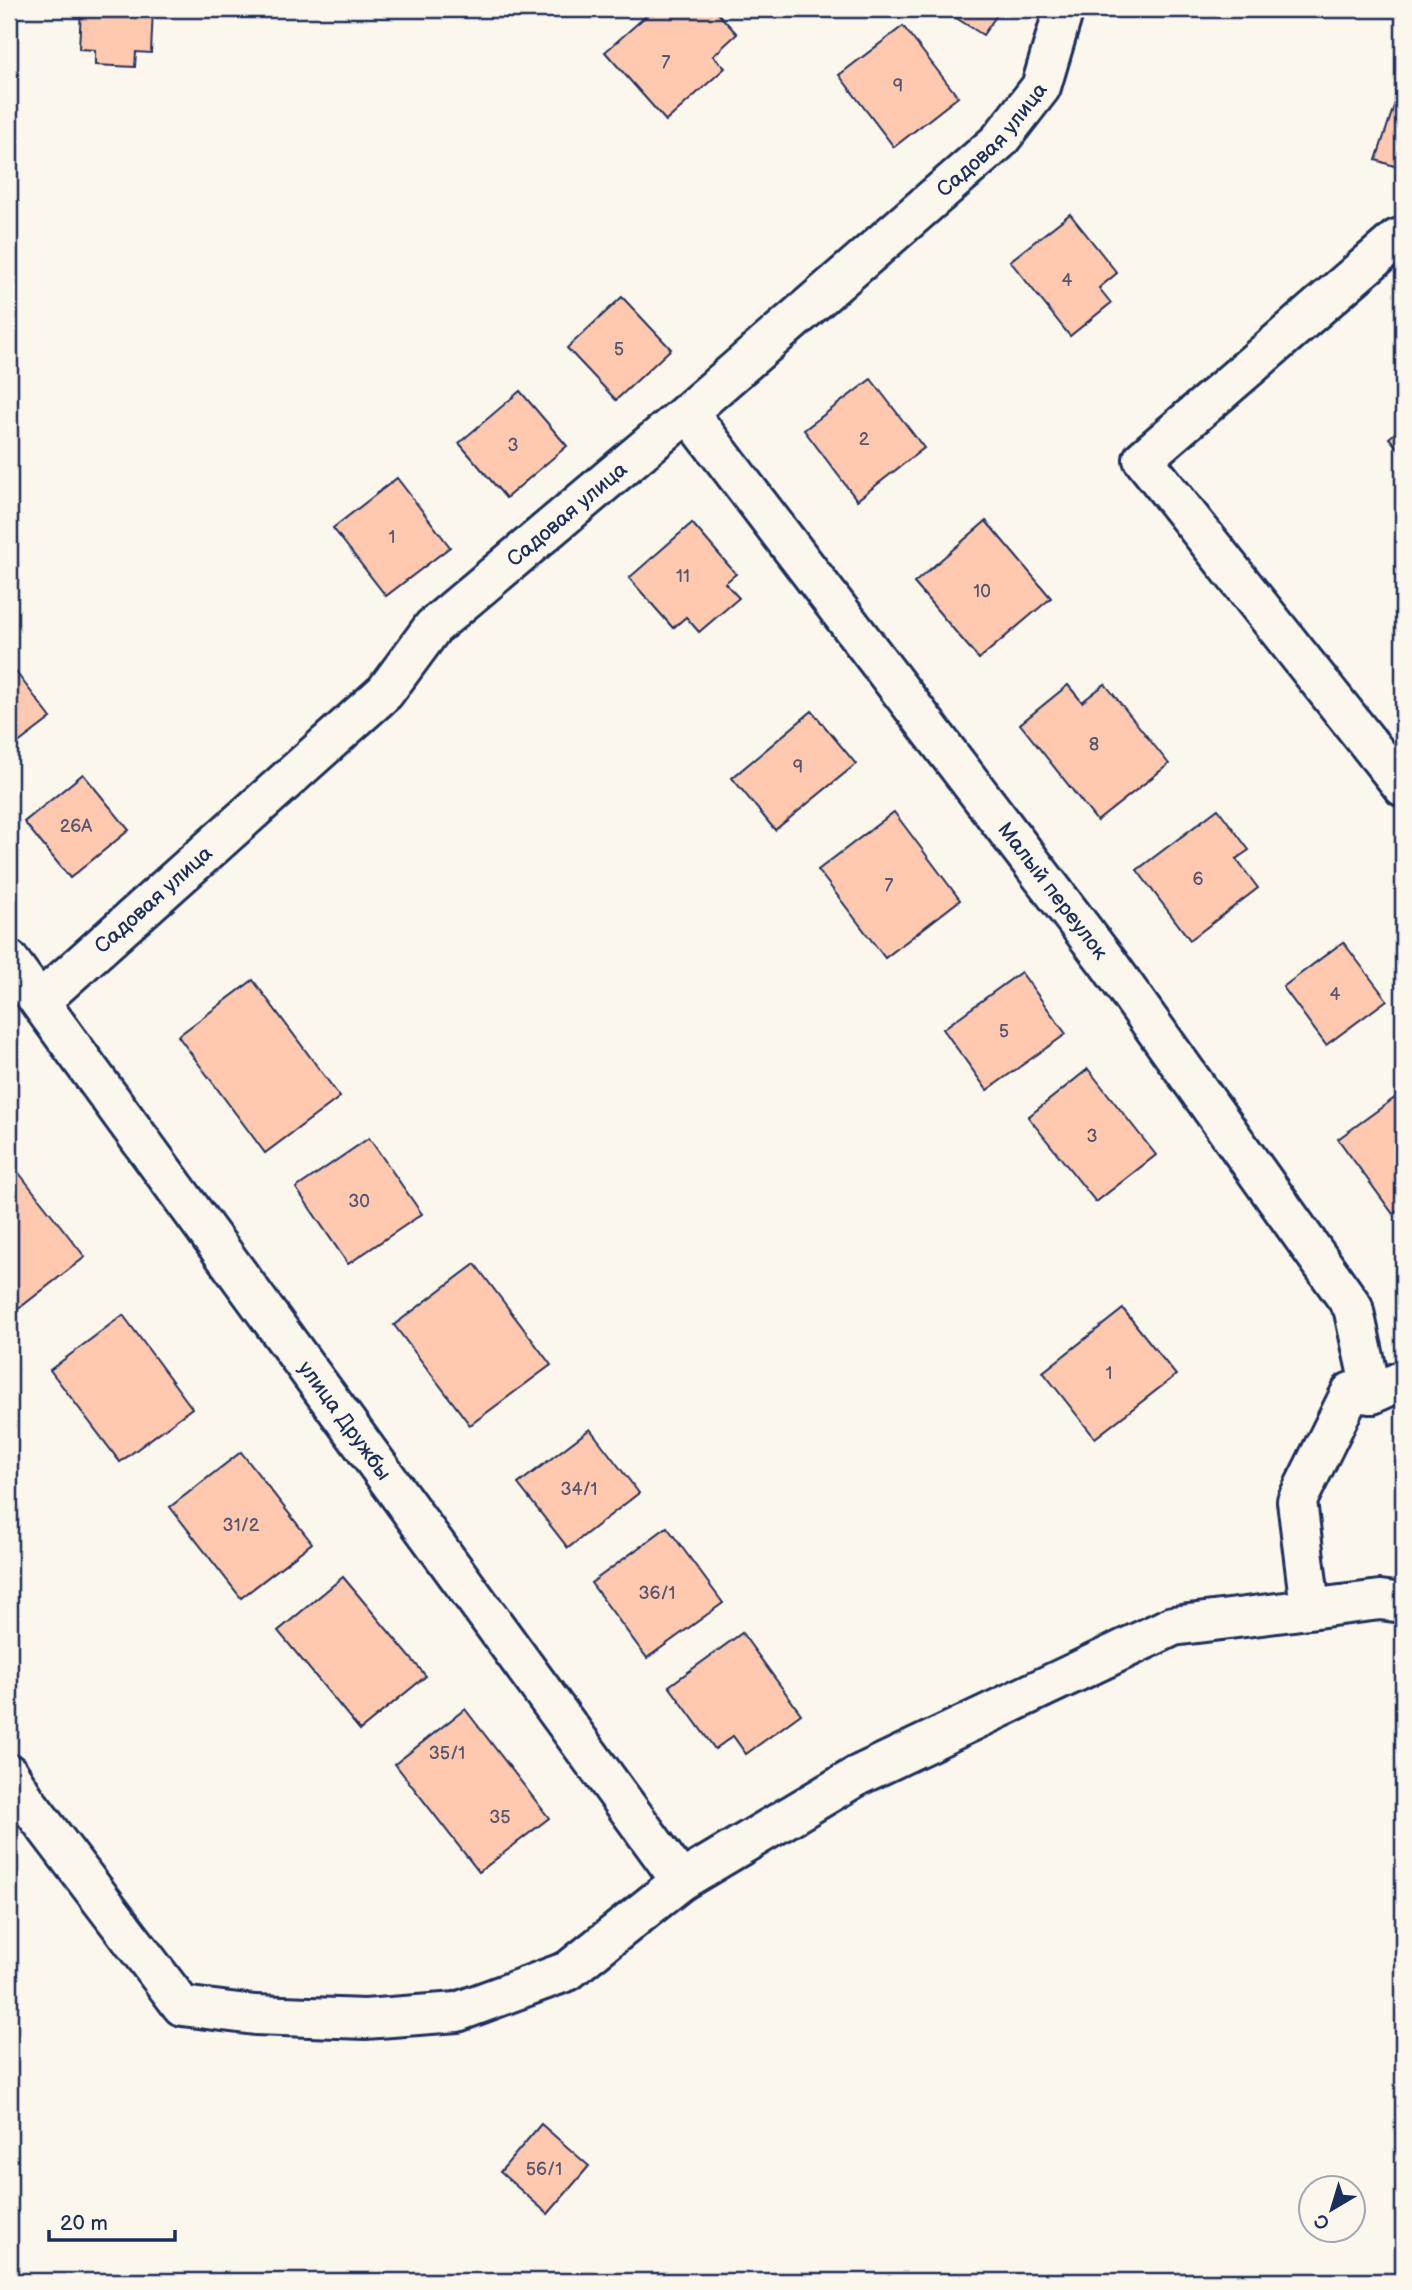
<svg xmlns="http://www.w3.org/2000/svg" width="1412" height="2290" font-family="'Balsamiq Sans',sans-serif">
  <rect width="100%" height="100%" fill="#fbf7ec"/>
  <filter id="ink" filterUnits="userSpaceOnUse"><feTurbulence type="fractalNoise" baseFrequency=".0143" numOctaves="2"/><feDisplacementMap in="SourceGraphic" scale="14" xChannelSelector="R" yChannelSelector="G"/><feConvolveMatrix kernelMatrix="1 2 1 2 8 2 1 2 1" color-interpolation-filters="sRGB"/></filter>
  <g filter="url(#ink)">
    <g fill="#fec9af" stroke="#1b2f5e" stroke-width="2">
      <path d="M81,9H153L151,53L136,52L135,67L95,65V50L79,49Z"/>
      <path d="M654,9H714L737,34L713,56L725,68L666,121L605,52Z"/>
      <path d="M942,9H1001L983,35Z"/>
      <path d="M903,26L958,97L894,147L839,75Z"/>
      <path d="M1399,91L1403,92V169L1376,160Z"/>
      <path d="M1070,214L1117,273L1099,288L1111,303L1070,336L1010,261Z"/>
      <path d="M622,297L671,349L616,400L567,348Z"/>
      <path d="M871,379L924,448L857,500L804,430Z"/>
      <path d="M520,391L567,446L506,498L459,443Z"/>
      <path d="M1403,426V454L1389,438Z"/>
      <path d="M397,478L450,547L386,596L333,528Z"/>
      <path d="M986,521L1051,598L979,659L914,583Z"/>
      <path d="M692,523L736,574L725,583L739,598L699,632L686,617L673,628L629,578Z"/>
      <path d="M9,663L51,718L9,750Z"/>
      <path d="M1105,684L1169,764L1097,821L1020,724L1068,685L1082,702Z"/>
      <path d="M812,711L856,764L775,830L732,778Z"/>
      <path d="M83,774L129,830L70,878L24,822Z"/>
      <path d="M1218,809L1249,850L1236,859L1258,888L1190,940L1137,870Z"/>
      <path d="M894,812L960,900L885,958L818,870Z"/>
      <path d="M1343,942L1387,1000L1326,1045L1283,987Z"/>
      <path d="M1021,972L1066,1034L987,1090L943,1029Z"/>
      <path d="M253,980L340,1097L265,1153L178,1036Z"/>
      <path d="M1088,1069L1156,1155L1096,1202L1028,1117Z"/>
      <path d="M1403,1092V1207L1393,1214L1338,1139Z"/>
      <path d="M369,1138L422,1214L348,1264L296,1188Z"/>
      <path d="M19,1173L85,1257L13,1313L9,1308V1181Z"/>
      <path d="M475,1264L551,1365L470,1425L394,1325Z"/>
      <path d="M1123,1309L1176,1375L1095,1438L1043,1372Z"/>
      <path d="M123,1315L192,1408L120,1462L50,1370Z"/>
      <path d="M590,1429L639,1493L568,1548L518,1484Z"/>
      <path d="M241,1452L312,1543L241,1598L170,1507Z"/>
      <path d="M667,1527L723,1603L647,1658L591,1583Z"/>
      <path d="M343,1577L426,1676L360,1730L278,1631Z"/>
      <path d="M742,1633L801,1714L746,1754L733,1736L715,1749L669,1686Z"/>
      <path d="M465,1709L549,1818L479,1872L395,1764Z"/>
      <path d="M541,2124L589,2166L548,2214L500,2172Z"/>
    </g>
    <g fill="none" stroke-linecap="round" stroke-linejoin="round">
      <g stroke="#1b2f5e" stroke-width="44">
        <g id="minor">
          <path d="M1403,244L1397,239L1143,459L1403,787"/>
          <path id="s1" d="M688,412L1108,963L1353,1307L1372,1394"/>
          <path id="s2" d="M9,960L681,1881"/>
          <path id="s3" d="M40,1001L385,692L433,627L688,412L999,141L1041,87L1064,9"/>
          <path d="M1310,1607L1297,1501L1351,1392L1372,1394L1403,1380"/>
          <path d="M9,1774L26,1801L182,2006L255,2015L365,2019L457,2012L568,1971L681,1881L859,1775L1173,1626L1380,1600L1403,1603"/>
        </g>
      </g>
      <use href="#minor" stroke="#fbf7ec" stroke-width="38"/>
    </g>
  </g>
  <g text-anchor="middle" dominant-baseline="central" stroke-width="7" stroke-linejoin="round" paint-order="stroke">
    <g font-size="18" fill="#545672">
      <text x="666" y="62">7</text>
      <text x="898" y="86">9</text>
      <text x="1067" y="280">4</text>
      <text x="619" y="349">5</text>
      <text x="864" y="439">2</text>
      <text x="513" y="445">3</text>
      <text x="392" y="537">1</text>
      <text x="683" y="576">11</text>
      <text x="982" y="591">10</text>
      <text x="1094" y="744">8</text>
      <text x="798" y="767">9</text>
      <text x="76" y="826">26А</text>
      <text x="1198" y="879">6</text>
      <text x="889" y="885">7</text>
      <text x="1335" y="994">4</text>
      <text x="1004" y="1031">5</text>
      <text x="1092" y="1136">3</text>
      <text x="359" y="1201">30</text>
      <text x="1109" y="1373">1</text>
      <text x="579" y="1489">34/1</text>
      <text x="241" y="1525">31/2</text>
      <text x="657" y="1593">36/1</text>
      <text x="447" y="1753">35/1</text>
      <text x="500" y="1817">35</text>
      <text x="544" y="2169">56/1</text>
    </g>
    <g font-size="21" fill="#1b2f5e" stroke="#fbf7ec">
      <text stroke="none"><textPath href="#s3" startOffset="1286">Садовая улица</textPath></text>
      <text stroke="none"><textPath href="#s3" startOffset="719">Садовая улица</textPath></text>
      <text stroke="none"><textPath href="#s1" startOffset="602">Малый переулок</textPath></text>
      <text stroke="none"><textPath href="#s3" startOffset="152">Садовая улица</textPath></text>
      <text stroke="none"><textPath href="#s2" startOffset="570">улица Дружбы</textPath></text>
    </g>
  </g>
  <rect width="1412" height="2290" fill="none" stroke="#fbf7ec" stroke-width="35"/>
  <rect x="18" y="18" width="1377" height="2255" fill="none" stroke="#1b2f5e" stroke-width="2.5" filter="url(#ink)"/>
  <g transform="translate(1332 2209) rotate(218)"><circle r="33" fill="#fbf7ec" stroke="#a1a7b3" stroke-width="2"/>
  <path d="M0-5L12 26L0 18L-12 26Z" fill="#1b2f5e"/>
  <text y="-10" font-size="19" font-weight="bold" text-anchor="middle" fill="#1b2f5e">С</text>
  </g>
  <path d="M49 2230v10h126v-10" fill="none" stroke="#1b2f5e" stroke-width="3.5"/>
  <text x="60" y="2230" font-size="21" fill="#1b2f5e" stroke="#fbf7ec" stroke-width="5" paint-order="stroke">20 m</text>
</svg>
